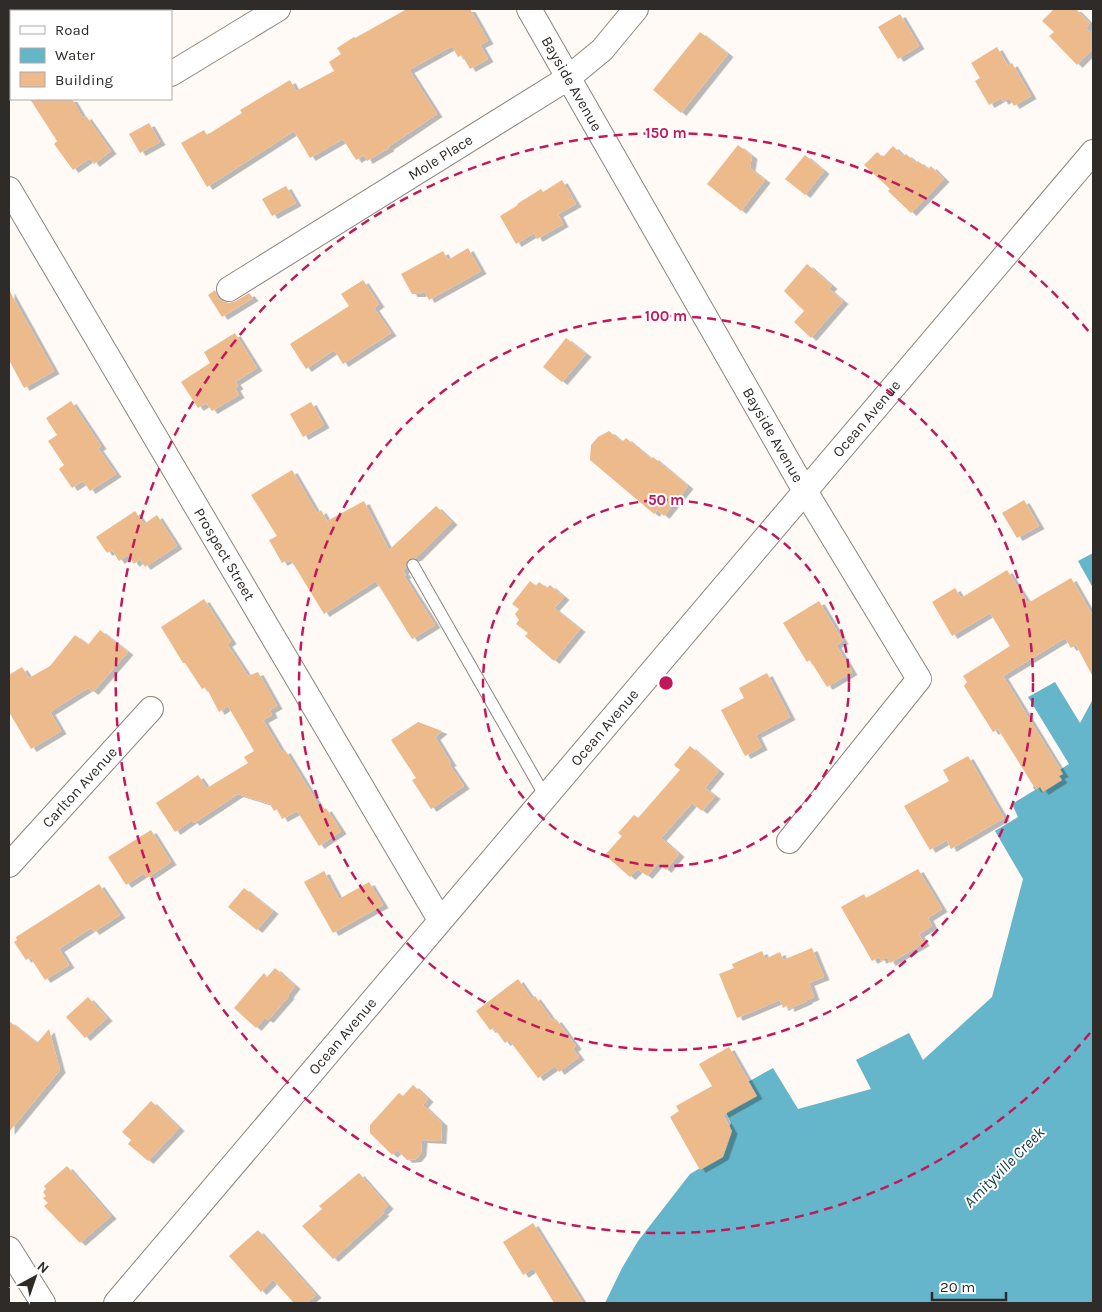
<svg xmlns="http://www.w3.org/2000/svg" width="1102" height="1312" font-family="Karla,sans-serif">
  <defs>
    <filter id="shadow"><feDropShadow dx="5.5" dy="3" stdDeviation="0" flood-color="#0004"/></filter>
  </defs>
  <rect width="100%" height="100%" fill="#fffaf6"/>
  <g fill="#65b6ca">
    <path d="M1093,553V588L1078,561Z"/>
    <path d="M1055,682L1080,723L1093,699V1303H605L622,1268L638,1241L690,1174L712,1161L731,1123L725,1110L746,1083L773,1068L798,1109L871,1089L856,1060L909,1033L923,1060L992,997L1023,879L995,831L1018,817L1012,804L1035,790L1033,787L1069,764L1028,697Z"/>
  </g>
  <g fill="#edba8c" filter="url(#shadow)">
    <path d="M407,9H470L488,41L480,45L488,59L470,69L462,55L458,57L452,46L409,70L437,114L388,147L389,148L367,161L364,155L356,160L343,139L310,158L294,131L207,187L181,143L204,130L207,135L242,113L240,110L290,80L296,91L334,71L329,62L341,54L337,48L354,37L355,38Z"/>
    <path d="M1054,9H1076L1090,23L1086,28L1093,35V49L1077,65L1049,36L1054,32L1042,21Z"/>
    <path d="M900,14L919,46L898,59L878,27Z"/>
    <path d="M700,32L728,54L681,113L653,90Z"/>
    <path d="M997,47L1008,66L1012,63L1031,96L1014,106L1009,98L1003,102L1001,98L989,105L975,81L980,78L971,63Z"/>
    <path d="M30,99H72L83,118L86,116L111,151L94,164L90,158L73,170L54,144L57,141Z"/>
    <path d="M149,123L160,142L140,153L129,134Z"/>
    <path d="M738,145L752,156L750,168L765,180L741,211L707,184Z"/>
    <path d="M893,146L903,156L906,154L916,163L918,161L928,169L931,166L944,179L911,213L888,191L890,189L864,165L877,152L883,157Z"/>
    <path d="M805,155L824,171L805,195L785,179Z"/>
    <path d="M562,180L576,204L558,214L563,224L537,239L534,233L516,244L500,216L518,205L517,204L541,189L543,192Z"/>
    <path d="M286,186L296,203L272,216L262,199Z"/>
    <path d="M468,248L481,271L429,300L424,291L420,294H412L401,274L443,251L448,260Z"/>
    <path d="M807,264L832,286L829,289L843,301L811,338L794,322L804,311L784,291Z"/>
    <path d="M363,280L379,304L374,308L391,333L343,364L334,350L306,369L290,344L349,306L341,294Z"/>
    <path d="M9,290L54,371L24,388L9,360Z"/>
    <path d="M215,290L218,297L222,301L229,303L236,301L249,293L253,298L222,317L208,295Z"/>
    <path d="M235,333L257,368L235,382L238,386L235,388L239,395L212,411L206,403L198,408L181,382L210,363L204,352Z"/>
    <path d="M566,338L586,354L562,382L543,367Z"/>
    <path d="M71,401L101,446L98,448L116,474L90,491L83,481L72,488L59,469L64,465L48,441L57,435L46,418Z"/>
    <path d="M311,402L324,425L303,437L290,414Z"/>
    <path d="M609,431L622,442L626,438L651,459L653,457L688,486L664,516L657,510L654,514L590,460L591,445L598,437Z"/>
    <path d="M292,470L317,513L321,510L327,521L364,501L389,550L436,506L452,522L416,558L409,559L406,562V568L403,571L406,575L404,576L435,625L412,639L376,581L324,614L291,560L288,562L287,560L282,563L269,540L277,536L251,495Z"/>
    <path d="M1024,500L1039,526L1017,538L1002,513Z"/>
    <path d="M135,511L144,524L157,515L177,546L145,567L140,559L134,564L128,555L119,561L112,550L107,553L96,537Z"/>
    <path d="M1007,570L1028,603L1071,578L1093,616V677L1076,645L1071,648L1065,638L1003,676L1063,774L1059,776L1062,780L1043,792L1040,787L1036,790L998,729L993,732L964,686L967,682L963,676L1010,646L990,613L952,636L932,602L955,588L961,598Z"/>
    <path d="M530,581L536,586L539,582L547,588L550,585L564,597L554,608L580,629L554,661L525,636L528,633L516,624L519,620L515,614L519,609L512,604Z"/>
    <path d="M204,599L231,641L227,644L248,676L258,672L277,706L270,710L272,715L263,720L282,752L285,750L322,811L326,808L341,831L319,846L297,811L282,819L277,809L274,811L270,804L238,794L194,823L192,820L175,832L156,803L198,775L207,788L248,763L244,757L254,751L228,706L219,712L206,687L202,689L185,663H183L161,627Z"/>
    <path d="M819,601L843,641L836,645L852,672L827,687L810,660L807,662L783,623Z"/>
    <path d="M100,630L128,652L93,692L88,688L50,712L61,731L31,749L9,712V675L22,667L29,678L50,666L75,635L88,645Z"/>
    <path d="M767,673L790,717L756,735L762,747L745,756L721,710L744,698L739,688Z"/>
    <path d="M418,722L442,731L435,737L451,763L449,764L464,786L431,809L412,780L416,778L391,740Z"/>
    <path d="M690,746L719,771L705,788L715,796L702,811L692,803L661,838L679,854L666,870L658,863L647,876L638,869L630,877L605,855L622,836L618,833L634,815L638,818L680,770L674,765Z"/>
    <path d="M968,756L1004,818L951,849L947,840L930,850L904,806L949,781L943,770Z"/>
    <path d="M151,830L171,862L147,878L144,873L126,885L108,857Z"/>
    <path d="M918,869L942,909L928,918L932,926L919,934L924,943L890,963L887,957L881,961L879,957L872,961L841,907L864,894L866,898Z"/>
    <path d="M324,871L339,899L369,882L383,905L333,933L304,882Z"/>
    <path d="M99,884L120,915L94,932L91,928L59,949L69,965L45,980L30,957L26,960L14,942L17,940L16,937Z"/>
    <path d="M244,888L273,911L257,930L228,907Z"/>
    <path d="M812,948L824,977L809,983L814,997L807,1000V1001L789,1009L788,1005L783,1008L780,1000L737,1018L719,974L734,968L732,964L762,951L765,959L780,952L783,960Z"/>
    <path d="M275,968L295,986L288,995L289,996L268,1020L265,1018L256,1028L234,1008L264,973L267,977Z"/>
    <path d="M518,979L532,999L535,996L553,1021L556,1019L576,1046L573,1049L579,1057L559,1072L555,1066L538,1078L509,1040L505,1043L494,1028L490,1030L476,1011Z"/>
    <path d="M88,997L107,1018L85,1038L66,1017Z"/>
    <path d="M9,1021L37,1043L49,1029L60,1070L9,1132Z"/>
    <path d="M729,1047L757,1096L723,1115L732,1131L723,1157L700,1170L670,1117L679,1111L676,1106L712,1086L699,1064Z"/>
    <path d="M413,1085L428,1099L423,1105L442,1123L441,1141L422,1140L421,1153L416,1159L407,1160L397,1150L392,1155L370,1133V1125L399,1093L403,1096Z"/>
    <path d="M151,1101L179,1128L148,1161L128,1144L131,1140L122,1132Z"/>
    <path d="M67,1166L111,1216L80,1243L44,1206L48,1203L43,1198L46,1196L43,1192L46,1189L44,1186Z"/>
    <path d="M359,1173L388,1206L382,1212L384,1213L333,1259L302,1226L322,1209L319,1206Z"/>
    <path d="M533,1223L583,1303H554L533,1268L523,1275L503,1242Z"/>
    <path d="M258,1230L316,1295L306,1303H294L273,1280L261,1292L229,1256Z"/>
  </g>
  <g fill="none" stroke-linecap="round" stroke-linejoin="round">
    <g stroke="#8c857f" stroke-width="13">
      <path id="lane" d="M413,565L545,796"/>
    </g>
    <g stroke="#8c857f" stroke-width="26">
      <g id="street">
        <path d="M110,9L112,11"/>
        <path id="s1" d="M529,9L805,491L919,679L789,841"/>
        <path d="M171,74L278,9"/>
        <path id="s2" d="M9,189L440,920"/>
        <path id="s3" d="M229,289L568,78L602,50L636,9"/>
        <path id="s4" d="M9,865L151,709"/>
        <path d="M9,1249L43,1303"/>
        <path id="s5" d="M116,1303L1093,152"/>
      </g>
    </g>
    <use href="#lane" stroke="#fff" stroke-width="11"/>
    <use href="#street" stroke="#fff" stroke-width="24"/>
  </g>
  <g fill="none" stroke="#c2185b" stroke-width="2.5" stroke-dasharray="9 6">
    <circle cx="666" cy="683" r="183"/>
    <circle cx="666" cy="683" r="367"/>
    <path d="M1090 1033A550 550 0 1 1 1090 333"/>
  </g>
  <g text-anchor="middle" dominant-baseline="central" stroke-width="4" stroke-linejoin="round" paint-order="stroke">
    <g font-size="15" fill="#2e2b28" stroke="#fff">
      <text stroke="none"><textPath href="#s1" startOffset="86">Bayside Avenue</textPath></text>
      <text stroke="none"><textPath href="#s3" startOffset="249">Mole Place</textPath></text>
      <text stroke="none"><textPath href="#s5" startOffset="1160">Ocean Avenue</textPath></text>
      <text stroke="none"><textPath href="#s1" startOffset="491">Bayside Avenue</textPath></text>
      <text stroke="none"><textPath href="#s2" startOffset="424">Prospect Street</textPath></text>
      <text stroke="none"><textPath href="#s5" startOffset="755">Ocean Avenue</textPath></text>
      <text stroke="none"><textPath href="#s4" startOffset="105">Carlton Avenue</textPath></text>
      <text stroke="none"><textPath href="#s5" startOffset="350">Ocean Avenue</textPath></text>
    </g>
    <g font-size="16" font-style="italic" fill="#0f363f" stroke="#fff">
      <text transform="translate(1004 1167) rotate(-45)">Amityville Creek</text>
    </g>
  </g>
  <circle cx="666" cy="683" r="8" fill="#c2185b" stroke="#fff" stroke-width="2.5"/>
  <g font-size="15" text-anchor="middle" font-weight="bold" fill="#c2185b" stroke="#fff" stroke-width="4" stroke-linejoin="round" paint-order="stroke">
    <text x="666" y="138">150 m</text>
    <text x="666" y="321">100 m</text>
    <text x="666" y="505">50 m</text>
  </g>
  <rect width="1102" height="1312" fill="none" stroke="#2e2b28" stroke-width="20"/>
  <rect x="10" y="10" width="162" height="90" fill="#ffffff" stroke="#abaaa9"/>
  <rect x="20" y="26" width="25" height="8" fill="#ffffff" stroke="#abaaa9"/>
  <text x="55" y="35" font-size="15" fill="#2e2b28">Road</text>
  <rect x="20" y="48" width="25" height="15" fill="#65b6ca" stroke="#abaaa9"/>
  <text x="55" y="60" font-size="15" fill="#2e2b28">Water</text>
  <rect x="20" y="72" width="25" height="15" fill="#edba8c" stroke="#abaaa9"/>
  <text x="55" y="85" font-size="15" fill="#2e2b28">Building</text>
  <g transform="translate(35 1277) rotate(40)" stroke="#ffffff" stroke-width="4" paint-order="stroke">
  <path d="M0-4L9 19L0 12L-9 19Z" fill="#2e2b28"/>
  <text y="-8" font-size="14" font-weight="bold" text-anchor="middle" fill="#2e2b28">N</text>
  </g>
  <path d="M932 1292v8h74v-8" fill="none" stroke="#2e2b28" stroke-width="2.5"/>
  <text x="940" y="1292" font-size="15" fill="#2e2b28" stroke="#ffffff" stroke-width="4" paint-order="stroke">20 m</text>
</svg>
